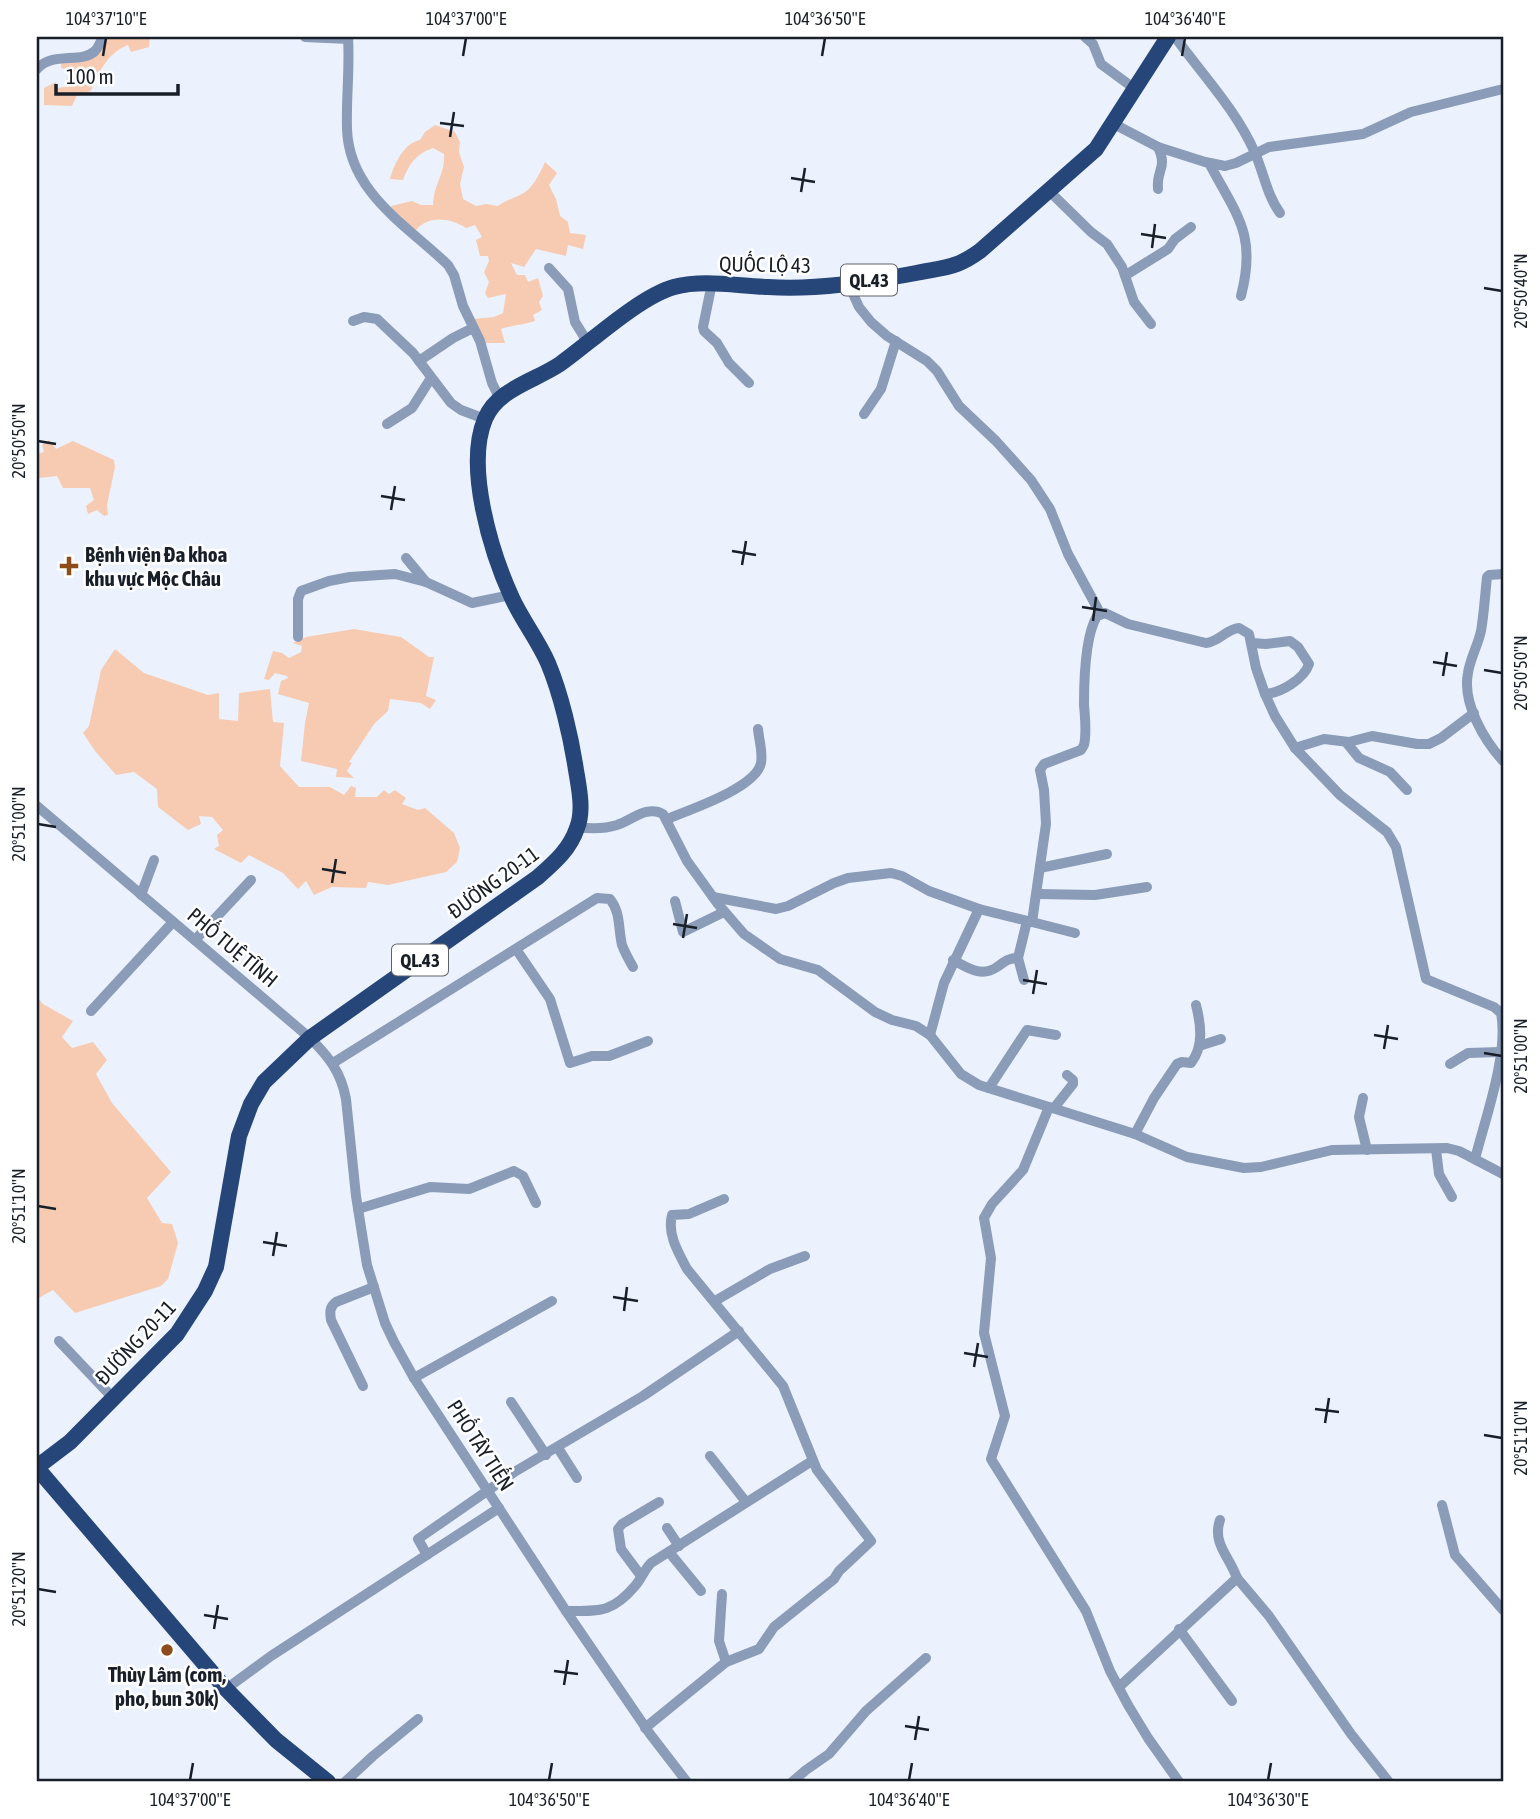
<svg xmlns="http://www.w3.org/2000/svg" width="1540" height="1819" font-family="'Asap Condensed',sans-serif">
  <rect width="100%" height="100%" fill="#ecf2fd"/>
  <g fill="#f6cbb1">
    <path d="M107,37H150L149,47L131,52L128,45C106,54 100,71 91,91L77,95L72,106L44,105V88L56,82L58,88L70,86L66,82L69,70L61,68V62C82,60 100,61 107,37Z"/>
    <path d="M435,125L455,132L460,142L459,152L464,167L460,184L463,199L476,206L486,204L498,206C506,200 512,199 520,195C533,189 539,175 545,162L557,173L549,185L556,199L560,216L568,222L570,233L586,235L583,249L568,245L566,256L536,249L524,267L511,263L517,275H525L528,282L538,278L543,296L539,302L542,310L533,315L535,321C523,325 513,325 501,329L505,343H483L473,319L494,317L503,313L506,294L488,298L485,293L489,282L484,272L489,261L488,256H480L476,240L482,237L475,225L466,228C450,218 429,215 416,230L402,222V217L393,213L391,206L412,201L421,205H433C434,182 445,176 444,154L433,148C417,153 408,165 403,180L390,179C394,164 404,143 420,140L425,132Z"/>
    <path d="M49,440L56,449L73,441L114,460L115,467L107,505L108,515L104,516L97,510L88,514L86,506L94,500L90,488H63L57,476L39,478L37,480V454L44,452L42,445Z"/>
    <path d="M354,629L401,637L429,657H434L426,696L436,700L430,709L421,703L390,699L388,711L374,724L349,762L352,763L347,771L354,778L336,777L337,769L301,761L305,723L309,703L278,694L281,681L288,678L287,676L275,673L269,680L264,679L273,651L282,653L289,658L301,652L302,646L293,643L306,637Z"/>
    <path d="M115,649L144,673L208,695L219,693V719L238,721L239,693L270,689L273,722L284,723L280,766L299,787H330L344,795L351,786L356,788L355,797H377L384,790L389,794L395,790L406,798L402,804L418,810L425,808L454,833L460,848L457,862L446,872L388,885L368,882L366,888L332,887L314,895L306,881L298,889L283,873L249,855L241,863L214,849L219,846L217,835L223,830L212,817L199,816L201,824L188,830L158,807L157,789L134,772L116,775L95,751L83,733L89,726L101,670Z"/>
    <path d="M37,997L43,1004L73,1021L62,1037L72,1048L93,1042L107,1060L96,1074L112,1103L171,1172L147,1198L162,1223L172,1224L178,1243L168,1279L161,1286L75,1313L53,1290L37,1299Z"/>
  </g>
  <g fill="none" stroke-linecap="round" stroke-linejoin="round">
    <g stroke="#8a9cb8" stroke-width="10">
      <path d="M305,37L348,39"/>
      <path d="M348,37C350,68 346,98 347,129C349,193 408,226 448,265L454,275L463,306L480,341L492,383L500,399"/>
      <path d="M1085,37L1093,44L1101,64L1135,89"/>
      <path d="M1175,37C1202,74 1237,111 1255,153C1264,174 1267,195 1280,213"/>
      <path d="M37,69C52,51 81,64 95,51C99,47 100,42 103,37"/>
      <path d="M1114,124L1158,147L1205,162L1225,166L1236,163L1269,147L1363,134L1411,112L1503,89"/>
      <path d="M1209,163C1237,216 1257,234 1241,296"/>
      <path d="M1158,189C1156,169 1168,169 1158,147"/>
      <path d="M1048,190L1091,232L1107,244L1122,267L1134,302L1151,324"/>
      <path d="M549,268L568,289L575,322L588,343"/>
      <path d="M1126,275L1168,249L1175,239L1191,227"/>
      <path d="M712,283L703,327L704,331L717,343L729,363L749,383"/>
      <path d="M848,283L859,307L871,322L887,336L927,361L937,371L959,406L996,441L1031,480L1050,509L1068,554L1100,613"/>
      <path d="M353,321L364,317L377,319L413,353L451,403L461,410L485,419"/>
      <path d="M419,361L453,338L473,328"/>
      <path d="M864,414L881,389L896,341"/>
      <path d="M387,424L412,408L431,378"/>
      <path d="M406,558L426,582"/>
      <path d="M1503,574L1489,575L1487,577C1485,595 1484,614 1481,631C1478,645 1470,659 1468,673C1462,703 1484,740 1503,761"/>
      <path d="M298,637V599L301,591L329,581L350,577L395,574L426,582L472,603L511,595"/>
      <path d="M1252,643L1266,644L1290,641L1298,647L1309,664C1304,679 1281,693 1265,694"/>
      <path d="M1346,742L1359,758L1390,772L1407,790"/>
      <path d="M1295,748L1324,739L1349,742L1372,736L1417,744H1429L1441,738L1474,713"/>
      <path d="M37,806L310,1038C329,1057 341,1072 346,1099L356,1196L367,1265L385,1323L394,1342L414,1378L566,1611L650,1734L687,1782"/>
      <path d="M667,819C689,810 756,788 761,763C763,752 759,740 758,729"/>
      <path d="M578,827C591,829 604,829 617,825C632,820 647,805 663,814L687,861L718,904L744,934L780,959L818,970L875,1012L892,1020L916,1026L930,1035L961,1074L979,1085L1135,1134L1187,1157L1244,1168L1261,1167L1332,1150L1447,1148L1459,1151L1503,1174"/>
      <path d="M1040,868L1107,854"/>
      <path d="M1037,894L1095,895L1147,887"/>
      <path d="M141,895L154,860"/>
      <path d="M713,897L776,909L788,906L834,883L848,878L891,873L902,876L929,891L979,909L1032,922L1046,824L1044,790L1040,770L1044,764L1081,750L1084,745C1087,732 1085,718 1084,705C1084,682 1085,636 1097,616L1105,613L1128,624L1206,643C1219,642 1226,629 1239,628L1249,634L1256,668L1265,694L1275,716L1295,748L1340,795L1387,832L1396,847L1426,979L1494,1007L1501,1013C1509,1054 1485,1119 1475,1159"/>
      <path d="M675,901L683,932L724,912"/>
      <path d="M1032,922L1075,933"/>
      <path d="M195,940L251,880"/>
      <path d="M516,949L550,999L570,1063L592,1056H609L648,1041"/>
      <path d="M953,960C967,967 981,978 997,967C1004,962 1008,958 1018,958"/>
      <path d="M1024,980L1018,958L1027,921"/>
      <path d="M91,1011L173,922"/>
      <path d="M930,1035L944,983L979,909"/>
      <path d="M1199,1046L1221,1039"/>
      <path d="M333,1063L597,898L610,899C621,913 618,928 622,945C625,953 629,960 633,967"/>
      <path d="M1450,1064L1468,1053L1500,1052"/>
      <path d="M989,1088L1027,1030L1056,1035"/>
      <path d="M1363,1098L1359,1117L1367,1150"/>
      <path d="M1049,1107L1023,1170L992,1204L984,1218L991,1258L984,1333L1005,1416L991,1459L1086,1611L1110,1671L1128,1705L1148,1738L1179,1782"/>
      <path d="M1054,1108L1073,1084V1080L1067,1075"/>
      <path d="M1135,1134L1154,1098L1177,1064L1182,1062L1191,1063C1204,1046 1201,1025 1196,1005"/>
      <path d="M1436,1149L1439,1174L1452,1197"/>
      <path d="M358,1209L430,1187L469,1189L514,1171L523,1176L536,1203"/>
      <path d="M715,1301L770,1269L805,1256"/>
      <path d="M59,1341L112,1397"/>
      <path d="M414,1378L552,1301"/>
      <path d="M363,1386L331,1320C330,1313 329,1307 336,1302L374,1287"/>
      <path d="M511,1402L546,1455"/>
      <path d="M558,1448L577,1478"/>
      <path d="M710,1456L746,1502"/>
      <path d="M1442,1505L1455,1555L1503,1610"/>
      <path d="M1220,1520C1212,1543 1229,1556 1237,1578"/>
      <path d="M667,1528L679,1546"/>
      <path d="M669,1552L701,1591"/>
      <path d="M427,1555L418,1539L516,1471L643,1396L739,1331"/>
      <path d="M641,1576L621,1549L618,1529L622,1524L659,1502"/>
      <path d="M722,1594L719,1641L726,1662"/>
      <path d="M566,1611C600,1611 612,1613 635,1586C642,1578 644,1570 651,1563L812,1461"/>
      <path d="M1179,1629L1232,1701"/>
      <path d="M1119,1687L1237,1578L1269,1616L1351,1734L1389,1782"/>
      <path d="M226,1689L271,1656L499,1508"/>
      <path d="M645,1728L726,1662L759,1649L774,1627L834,1579L839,1571L871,1541L817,1470L783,1386L687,1269C678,1252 667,1234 672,1215L689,1214L724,1199"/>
      <path d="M345,1782L373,1756L418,1719"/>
      <path d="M792,1782L806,1770L829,1754L866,1711L926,1658"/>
    </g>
    <g stroke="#26467a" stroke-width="16">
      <path d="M37,1467L70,1442L177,1334L205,1291L216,1267L239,1136L251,1104L264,1082L310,1038L538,877C555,862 570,849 577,828C584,811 579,788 576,770C571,737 561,694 548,663C538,640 522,620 512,598C491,552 465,467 485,419C497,389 535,381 560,364C591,342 639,297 674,287C704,279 737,286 768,287C817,290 868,282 916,273C929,270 944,269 957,264C965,261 973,256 980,251L1096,149L1168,37"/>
      <path d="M37,1468L226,1689L276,1740L328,1782"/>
    </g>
  </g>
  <path fill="none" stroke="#191f28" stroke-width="2.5" d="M103,56L106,38M463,56L466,38M822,56L825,38M1182,56L1185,38M440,123L464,126M450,137L454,112M791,178L815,182M801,192L805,168M1141,234L1166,238M1152,248L1155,224M1484,288L1502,291M38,441L56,444M381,496L405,500M391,510L395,486M732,551L756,555M742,565L746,541M1082,607L1107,611M1093,621L1096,597M1433,662L1457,666M1484,670L1502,673M1443,676L1447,652M38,824L56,827M322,869L346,873M332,883L336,859M673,924L697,928M683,938L687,914M1023,980L1047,984M1033,994L1037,970M1374,1035L1398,1039M1384,1049L1388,1025M1484,1053L1502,1056M38,1206L56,1209M263,1242L287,1246M273,1256L277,1232M613,1297L638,1301M624,1311L627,1287M964,1353L988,1357M974,1367L978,1343M1315,1409L1339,1412M1325,1423L1329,1398M1484,1435L1502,1438M38,1589L56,1592M204,1615L228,1619M214,1629L218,1605M554,1671L578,1674M564,1685L568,1660M905,1726L929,1730M915,1740L919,1716M190,1780L193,1763M549,1780L552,1763M909,1780L912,1763M1268,1780L1271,1763"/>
  <g fill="#8f4c1b" stroke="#fff" stroke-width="2.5">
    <path d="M65.5 555.5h7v7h7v7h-7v7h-7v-7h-7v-7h7z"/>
    <circle cx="167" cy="1650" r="7"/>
  </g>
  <g text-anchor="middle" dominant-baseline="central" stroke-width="5" stroke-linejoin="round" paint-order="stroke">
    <g fill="#fff" stroke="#5e6268" stroke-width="2">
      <rect x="841" y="264.5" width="56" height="31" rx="5"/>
      <rect x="392" y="944.5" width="56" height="31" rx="5"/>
    </g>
    <g font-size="19" font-weight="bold" fill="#191f28">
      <text x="869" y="280">QL.43</text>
      <text x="420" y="960">QL.43</text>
    </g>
    <g font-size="21" fill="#191f28" stroke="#fff">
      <text transform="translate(765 264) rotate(1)">QUỐC LỘ 43</text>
      <text transform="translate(493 882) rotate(-36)">ĐƯỜNG 20-11</text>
      <text transform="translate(233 947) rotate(40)">PHỐ TUỆ TĨNH</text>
      <text transform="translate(135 1342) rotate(-47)">ĐƯỜNG 20-11</text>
      <text transform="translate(481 1445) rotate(57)">PHỐ TÂY TIẾN</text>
    </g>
    <g font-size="21" font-weight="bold" fill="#191f28" stroke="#fff" text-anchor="start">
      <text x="85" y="554">Bệnh viện Đa khoa<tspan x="85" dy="24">khu vực Mộc Châu</tspan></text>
      <text x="167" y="1674" text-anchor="middle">Thùy Lâm (com,<tspan x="167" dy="24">pho, bun 30k)</tspan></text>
    </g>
  </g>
  <rect width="1540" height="1819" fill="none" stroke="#ffffff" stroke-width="77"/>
  <path d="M56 84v10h122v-10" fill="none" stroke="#191f28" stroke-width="3.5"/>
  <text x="66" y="84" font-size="21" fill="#191f28" stroke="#ffffff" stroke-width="5" paint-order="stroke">100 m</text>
  <rect x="38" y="38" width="1464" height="1742" fill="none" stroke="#191f28" stroke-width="2.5"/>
  <g font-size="18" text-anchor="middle" fill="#191f28">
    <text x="106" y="25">104°37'10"E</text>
    <text x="466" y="25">104°37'00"E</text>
    <text x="825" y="25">104°36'50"E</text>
    <text x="1185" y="25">104°36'40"E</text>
    <text transform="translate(1521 291) rotate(-90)" y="6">20°50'40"N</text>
    <text transform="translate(19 441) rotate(-90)" y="6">20°50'50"N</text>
    <text transform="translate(1521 673) rotate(-90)" y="6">20°50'50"N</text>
    <text transform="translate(19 824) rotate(-90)" y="6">20°51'00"N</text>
    <text transform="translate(1521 1056) rotate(-90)" y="6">20°51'00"N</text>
    <text transform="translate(19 1206) rotate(-90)" y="6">20°51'10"N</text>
    <text transform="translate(1521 1438) rotate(-90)" y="6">20°51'10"N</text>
    <text transform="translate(19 1589) rotate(-90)" y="6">20°51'20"N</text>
    <text x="190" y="1806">104°37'00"E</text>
    <text x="549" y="1806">104°36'50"E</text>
    <text x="909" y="1806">104°36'40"E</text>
    <text x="1268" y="1806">104°36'30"E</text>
  </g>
</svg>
